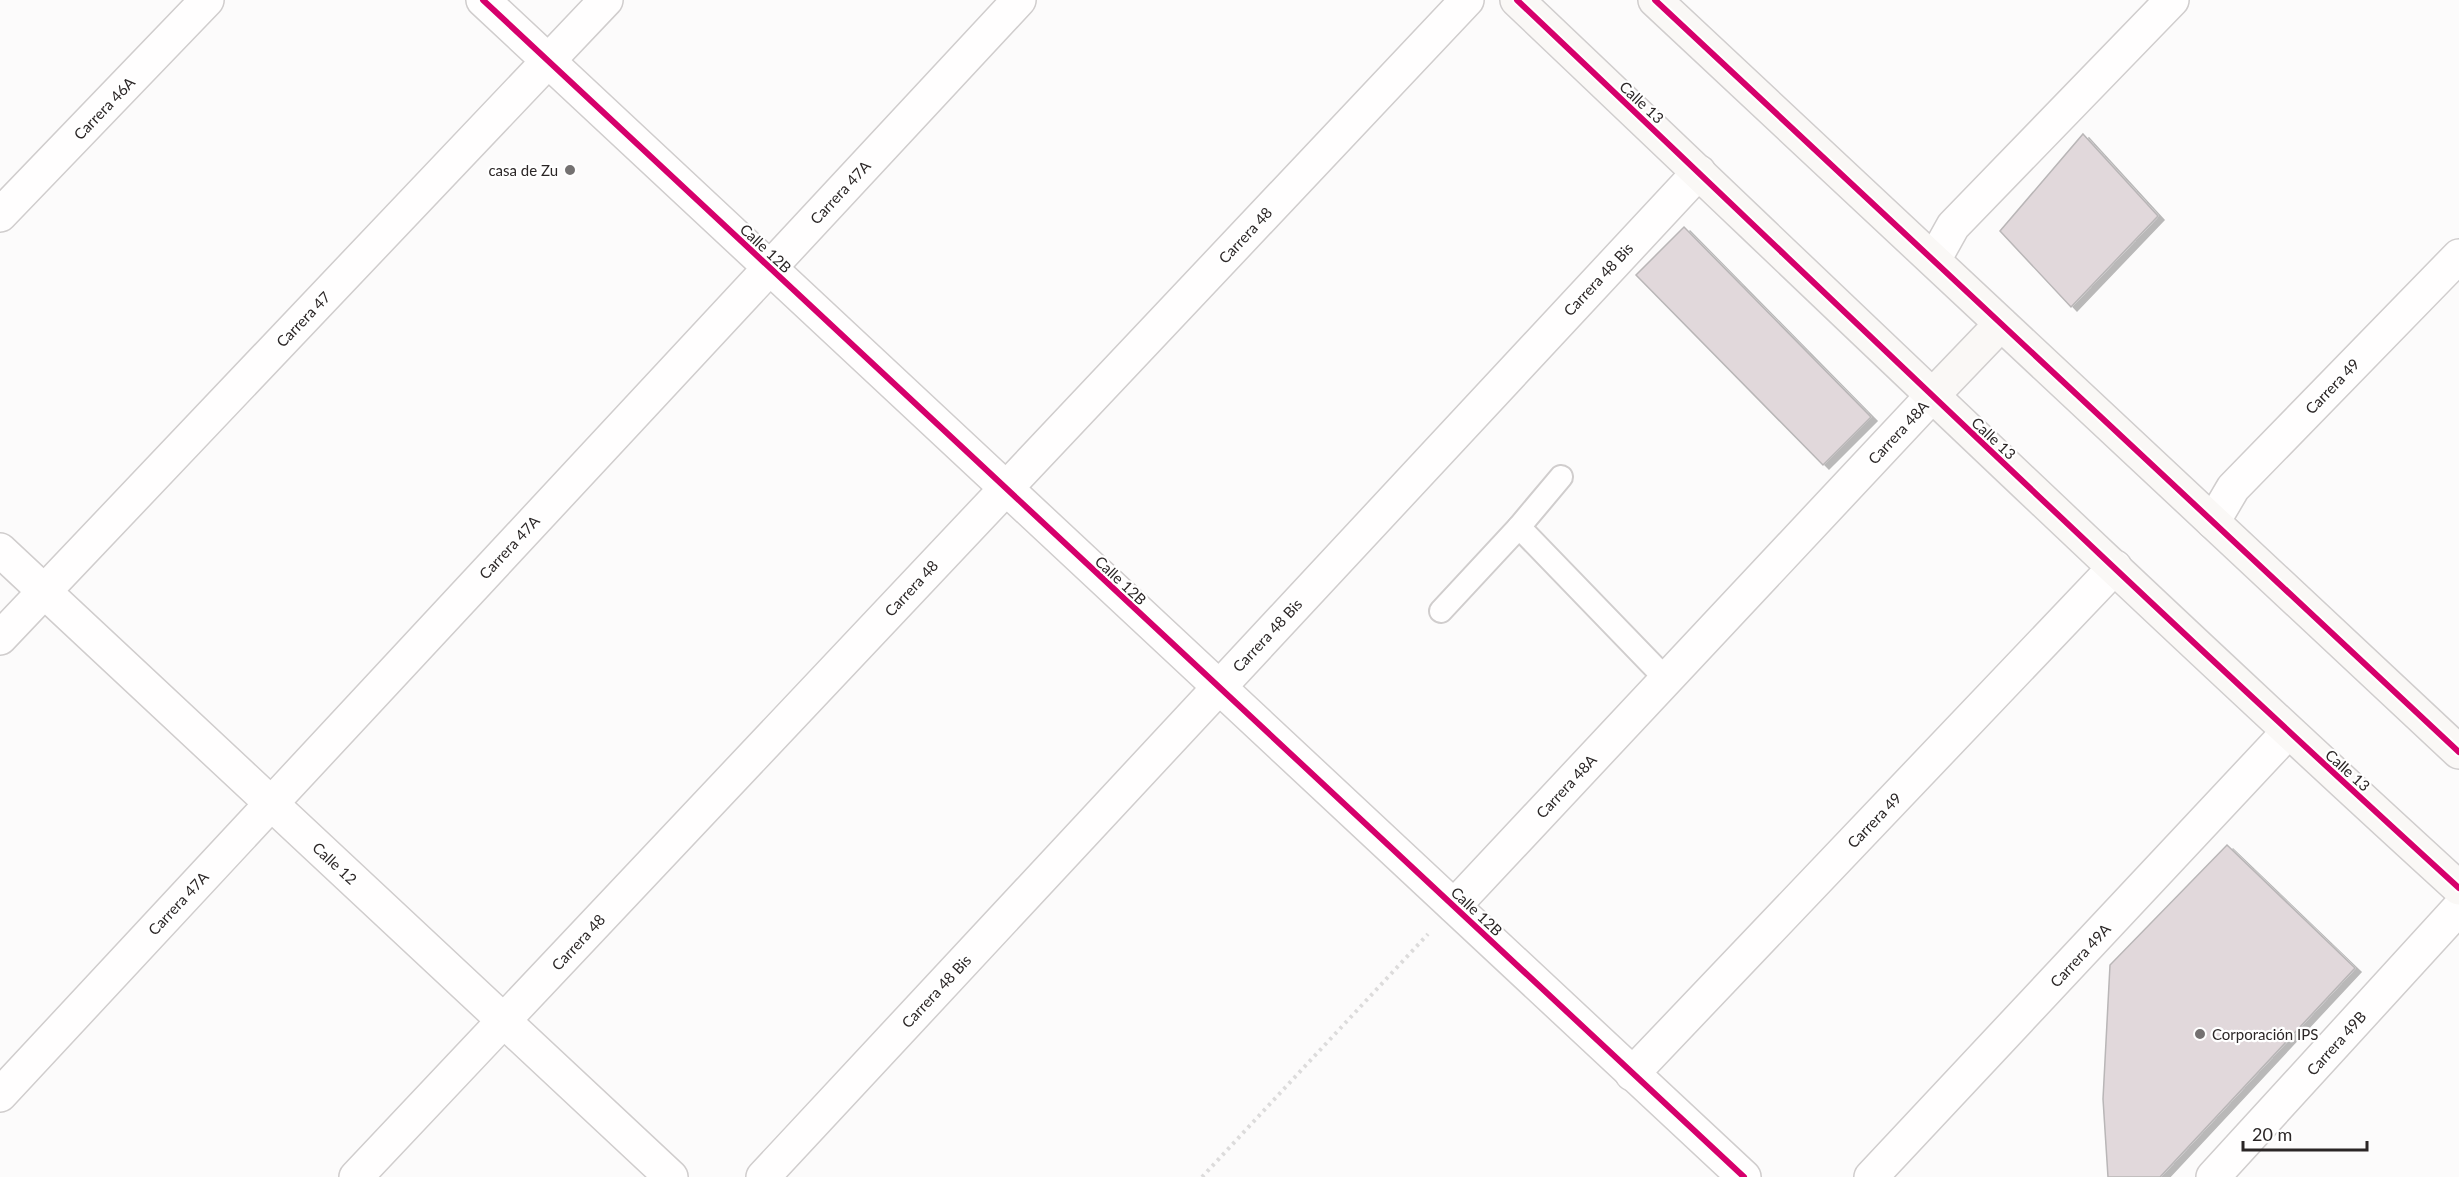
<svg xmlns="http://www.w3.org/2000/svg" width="2459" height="1177" font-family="Lato,sans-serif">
  <defs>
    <filter id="shadow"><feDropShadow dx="6" dy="4" stdDeviation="0" flood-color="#0004"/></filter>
  </defs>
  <rect width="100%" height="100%" fill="#fcfbfb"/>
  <g fill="#e1d8db" stroke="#b9b6b7" stroke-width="1.5" filter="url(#shadow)">
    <path d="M2083,134L2158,216L2071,307L2000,231Z"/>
    <path d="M1684,227L1871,417L1823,465L1636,275Z"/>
    <path d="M2227,845L2355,968L2160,1177H2108L2103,1099L2110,965Z"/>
  </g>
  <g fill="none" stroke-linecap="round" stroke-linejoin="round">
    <g stroke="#d0cdcd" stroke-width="26">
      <g id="lane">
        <path d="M1519,527L1666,679"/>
        <path d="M1441,611L1519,527L1561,477"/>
      </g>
    </g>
    <g stroke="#d0cdcd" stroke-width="36">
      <g id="street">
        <path d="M483,0L1744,1177"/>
        <path d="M0,215L207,0"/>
        <path d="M1934,260L1953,226L2172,0"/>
        <path d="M2213,522L2233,488L2459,256"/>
        <path d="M0,550L671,1177"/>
        <path d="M0,638L606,0"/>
        <path d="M1454,906L1931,397"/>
        <path d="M1632,1074L2115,567"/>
        <path d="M0,1095L1019,0"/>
        <path d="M356,1177L1467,0"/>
        <path d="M763,1177L1699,172"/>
        <path d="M1871,1177L2288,732"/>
        <path d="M2213,1177L2459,908"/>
      </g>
    </g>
    <g stroke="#d0cdcd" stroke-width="36">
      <g id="secondary">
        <path d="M1517,0C1830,297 2140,597 2459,888"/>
        <path d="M1655,0L2459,752"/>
        <path d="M1931,397L2001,324"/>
      </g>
    </g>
    <path stroke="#dcdbdb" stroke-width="4" stroke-dasharray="3 4.5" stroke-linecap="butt" d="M1202,1177L1428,934"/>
    <use href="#lane" stroke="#fffefe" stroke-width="22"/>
    <use href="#street" stroke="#fffefe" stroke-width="33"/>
    <use href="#secondary" stroke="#faf8f6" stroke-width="33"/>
    <g stroke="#fff" stroke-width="10">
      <g id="cycleway">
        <path d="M483,0L1744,1177"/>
        <path d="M1517,0C1830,297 2140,597 2459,888"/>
        <path d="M1655,0L2459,752"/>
      </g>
    </g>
    <use href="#cycleway" stroke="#d6006c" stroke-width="6"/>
  </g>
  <g fill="#747171" stroke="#fff" stroke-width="2">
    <circle cx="570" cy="170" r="6"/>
    <circle cx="2200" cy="1034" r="6"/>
  </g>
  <g text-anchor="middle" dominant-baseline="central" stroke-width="4.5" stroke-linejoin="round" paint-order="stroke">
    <g font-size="15" fill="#2b2626" stroke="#fff">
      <text transform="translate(1642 102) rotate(43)">Calle 13</text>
      <text transform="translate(104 108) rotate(-46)">Carrera 46A</text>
      <text transform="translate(840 192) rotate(-47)">Carrera 47A</text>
      <text transform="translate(1245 235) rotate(-47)">Carrera 48</text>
      <text transform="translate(766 248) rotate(43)">Calle 12B</text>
      <text transform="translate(1598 279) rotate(-47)">Carrera 48 Bis</text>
      <text transform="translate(303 319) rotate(-46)">Carrera 47</text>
      <text transform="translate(2332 386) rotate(-46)">Carrera 49</text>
      <text transform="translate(1898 432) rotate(-47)">Carrera 48A</text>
      <text transform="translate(1994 438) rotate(43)">Calle 13</text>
      <text transform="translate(509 547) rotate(-47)">Carrera 47A</text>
      <text transform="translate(1121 580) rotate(43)">Calle 12B</text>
      <text transform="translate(911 588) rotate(-47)">Carrera 48</text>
      <text transform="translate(1267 635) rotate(-47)">Carrera 48 Bis</text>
      <text transform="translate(2348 770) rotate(42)">Calle 13</text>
      <text transform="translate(1566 786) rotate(-47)">Carrera 48A</text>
      <text transform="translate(1874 820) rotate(-46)">Carrera 49</text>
      <text transform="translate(335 863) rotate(43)">Calle 12</text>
      <text transform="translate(178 903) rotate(-47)">Carrera 47A</text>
      <text transform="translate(1477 911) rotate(43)">Calle 12B</text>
      <text transform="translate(578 942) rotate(-47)">Carrera 48</text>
      <text transform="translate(2080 955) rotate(-47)">Carrera 49A</text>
      <text transform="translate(936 991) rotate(-47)">Carrera 48 Bis</text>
      <text transform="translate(2336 1043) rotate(-48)">Carrera 49B</text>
    </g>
    <g font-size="15" fill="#2b2626" stroke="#fff" text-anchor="end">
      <text x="558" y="170">casa de Zu</text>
      <text x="2212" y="1034" text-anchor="start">Corporación IPS</text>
    </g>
  </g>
  <path d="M2243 1141v9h124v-9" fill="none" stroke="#2b2626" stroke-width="3"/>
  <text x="2252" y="1141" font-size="18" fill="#2b2626" stroke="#ffffff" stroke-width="4.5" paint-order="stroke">20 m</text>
</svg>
